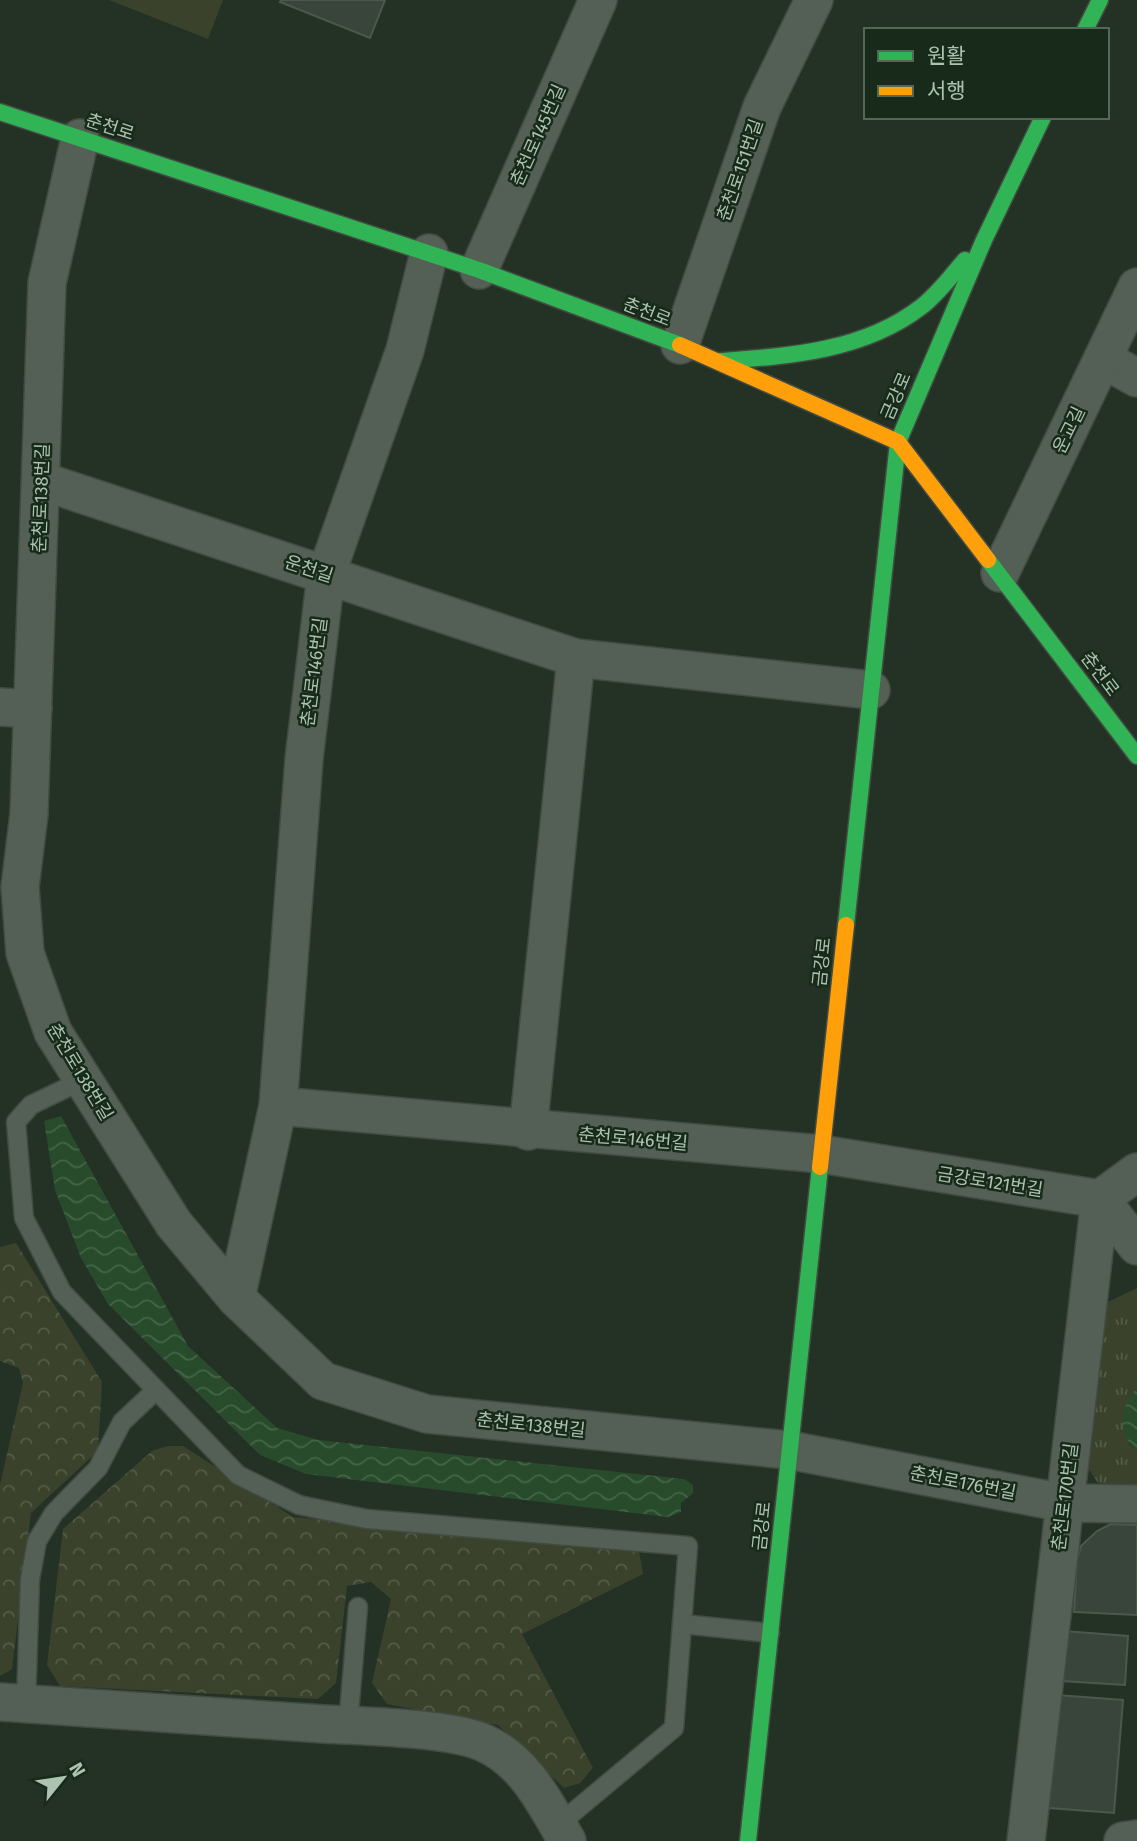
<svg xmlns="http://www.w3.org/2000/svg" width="1137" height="1841" font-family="'Fira Sans','Noto Sans KR',sans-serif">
  <defs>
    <pattern id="grass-tufts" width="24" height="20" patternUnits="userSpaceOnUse" patternTransform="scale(1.75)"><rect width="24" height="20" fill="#3a422c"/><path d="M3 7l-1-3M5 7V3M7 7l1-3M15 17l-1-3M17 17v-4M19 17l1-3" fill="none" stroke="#545c48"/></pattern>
    <pattern id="forest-crowns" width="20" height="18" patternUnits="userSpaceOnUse" patternTransform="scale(1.75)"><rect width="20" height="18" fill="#3a422c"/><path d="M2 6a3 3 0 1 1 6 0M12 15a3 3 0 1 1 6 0" fill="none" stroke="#545c48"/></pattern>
    <pattern id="water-waves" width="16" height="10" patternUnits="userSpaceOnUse" patternTransform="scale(1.75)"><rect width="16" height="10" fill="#284c2b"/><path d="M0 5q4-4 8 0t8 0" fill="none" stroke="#446447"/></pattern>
  </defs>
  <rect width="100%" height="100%" fill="#243125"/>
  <path fill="url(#grass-tufts)" d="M1137,1288V1388L1129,1444L1137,1451V1490L1098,1483L1088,1468L1086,1455L1106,1303Z"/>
  <g fill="url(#forest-crowns)">
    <path d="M16,1243L102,1382L98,1451L31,1513L12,1669L0,1676V1485L23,1383L19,1368L0,1361V1247Z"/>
    <path d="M168,1446H183L293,1517L639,1551L643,1574L522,1634L593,1768L580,1783L564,1788L498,1725L387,1704L372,1683L391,1599L371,1582L347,1586L336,1683L318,1699L60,1686L47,1665L63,1529L152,1451Z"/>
  </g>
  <path fill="#3a422c" d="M109,0H223L208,39Z"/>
  <g fill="url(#water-waves)">
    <path d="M61,1116L188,1346L277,1428L318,1440L684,1479L693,1485V1493L681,1503V1512L668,1517L306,1474L260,1455L108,1304L81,1258L55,1190L44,1121Z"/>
    <path d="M1137,1388V1451C1116,1433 1119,1407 1137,1388Z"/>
  </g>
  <g fill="#39453a" stroke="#4b594d" stroke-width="2">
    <path d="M281,0H385L370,38L280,2Z"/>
    <path d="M1111,1524L1137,1525V1615L1074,1612L1077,1559L1081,1546L1097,1531Z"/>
    <path d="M1064,1631L1128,1636L1125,1685L1061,1681Z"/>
    <path d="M1057,1695L1123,1700L1114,1813L1049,1808Z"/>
  </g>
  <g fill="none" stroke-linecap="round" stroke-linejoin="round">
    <g stroke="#424b42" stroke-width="21">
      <g id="lane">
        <path d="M83,1080L31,1105L16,1122L24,1218L62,1292L238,1475L299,1505L367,1519L688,1546L674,1728L558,1825"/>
        <path d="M682,1624L770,1633"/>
        <path d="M26,1704L30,1579L37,1541L54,1513L98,1468L122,1422L156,1390"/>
        <path d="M348,1725L358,1607"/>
      </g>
    </g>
    <g stroke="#424b42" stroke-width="40">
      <g id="street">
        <path d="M80,138L47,283L29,814L20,887L25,953L53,1032L174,1224L236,1298L323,1381L427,1414L789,1450L1064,1503L1137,1504"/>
        <path d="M479,270L598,0"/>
        <path d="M680,345L762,107L814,0"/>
        <path d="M1103,359L1137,378"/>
        <path d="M42,481L576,658L871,690"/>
        <path d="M1000,573L1137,287"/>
        <path d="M0,707L33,709"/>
        <path d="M278,1106L821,1154L1100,1199L1137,1246"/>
        <path d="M528,1131L576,658"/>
        <path d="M236,1298L278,1106L304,759L326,575L405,350L429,253"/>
        <path d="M0,1702C108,1709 216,1716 324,1724C364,1726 447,1728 482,1742C525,1760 545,1803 567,1841"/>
        <path d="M1026,1841L1100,1199L1137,1172"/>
        <path d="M1123,1841L1137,1839"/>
      </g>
    </g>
    <g stroke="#424b42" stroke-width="19">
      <g id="fast">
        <path d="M1085,30L1100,0"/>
        <path d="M0,112L479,270L680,345"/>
        <path d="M721,361C790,356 864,351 921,307C938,294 951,276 965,260"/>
        <path d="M988,560L1137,756"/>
        <path d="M846,925L898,442L984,240L1043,117"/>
        <path d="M748,1841L820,1167"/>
      </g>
    </g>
    <g stroke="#424b42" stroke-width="19">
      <g id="slow">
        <path d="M680,345L898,442L988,560"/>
        <path d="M820,1167L846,925"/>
      </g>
    </g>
    <use href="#lane" stroke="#545f55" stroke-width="18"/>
    <use href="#street" stroke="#545f55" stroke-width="37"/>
    <use href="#fast" stroke="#30b455" stroke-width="16"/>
    <use href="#slow" stroke="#ff9f0a" stroke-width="16"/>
  </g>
  <g text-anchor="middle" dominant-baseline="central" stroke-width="5" stroke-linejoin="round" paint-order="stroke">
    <g font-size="18" fill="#acc3af" stroke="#182b1a">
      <text transform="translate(110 127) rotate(18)">춘천로</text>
      <text transform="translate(538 135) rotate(-66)">춘천로145번길</text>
      <text transform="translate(740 170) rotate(-71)">춘천로151번길</text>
      <text transform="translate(647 312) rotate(21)">춘천로</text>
      <text transform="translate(896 396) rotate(-67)">금강로</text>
      <text transform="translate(1069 430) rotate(-64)">운교길</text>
      <text transform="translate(41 498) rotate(-88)">춘천로138번길</text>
      <text transform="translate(309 569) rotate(18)">운천길</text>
      <text transform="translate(314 672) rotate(-83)">춘천로146번길</text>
      <text transform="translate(1100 674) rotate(53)">춘천로</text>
      <text transform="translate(822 962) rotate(-84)">금강로</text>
      <text transform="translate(80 1072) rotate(59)">춘천로138번길</text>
      <text transform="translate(633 1139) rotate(5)">춘천로146번길</text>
      <text transform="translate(990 1182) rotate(9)">금강로121번길</text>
      <text transform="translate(531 1425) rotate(6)">춘천로138번길</text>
      <text transform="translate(963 1483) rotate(11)">춘천로176번길</text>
      <text transform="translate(1065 1497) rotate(-83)">춘천로170번길</text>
      <text transform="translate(762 1526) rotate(-84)">금강로</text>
    </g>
  </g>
  <rect x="864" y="28" width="245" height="91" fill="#182b1a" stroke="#536856" stroke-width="2"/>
  <rect x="878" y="51" width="35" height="10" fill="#30b455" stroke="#536856" stroke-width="2"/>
  <text x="927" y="63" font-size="21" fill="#acc3af">원활</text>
  <rect x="878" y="86" width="35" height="10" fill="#ff9f0a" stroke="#536856" stroke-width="2"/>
  <text x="927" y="98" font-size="21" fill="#acc3af">서행</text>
  <g transform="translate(63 1778) rotate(60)" stroke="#182b1a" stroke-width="5" paint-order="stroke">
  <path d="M0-5L12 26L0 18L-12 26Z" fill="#acc3af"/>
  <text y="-10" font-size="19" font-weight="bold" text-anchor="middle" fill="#acc3af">N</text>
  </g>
</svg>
